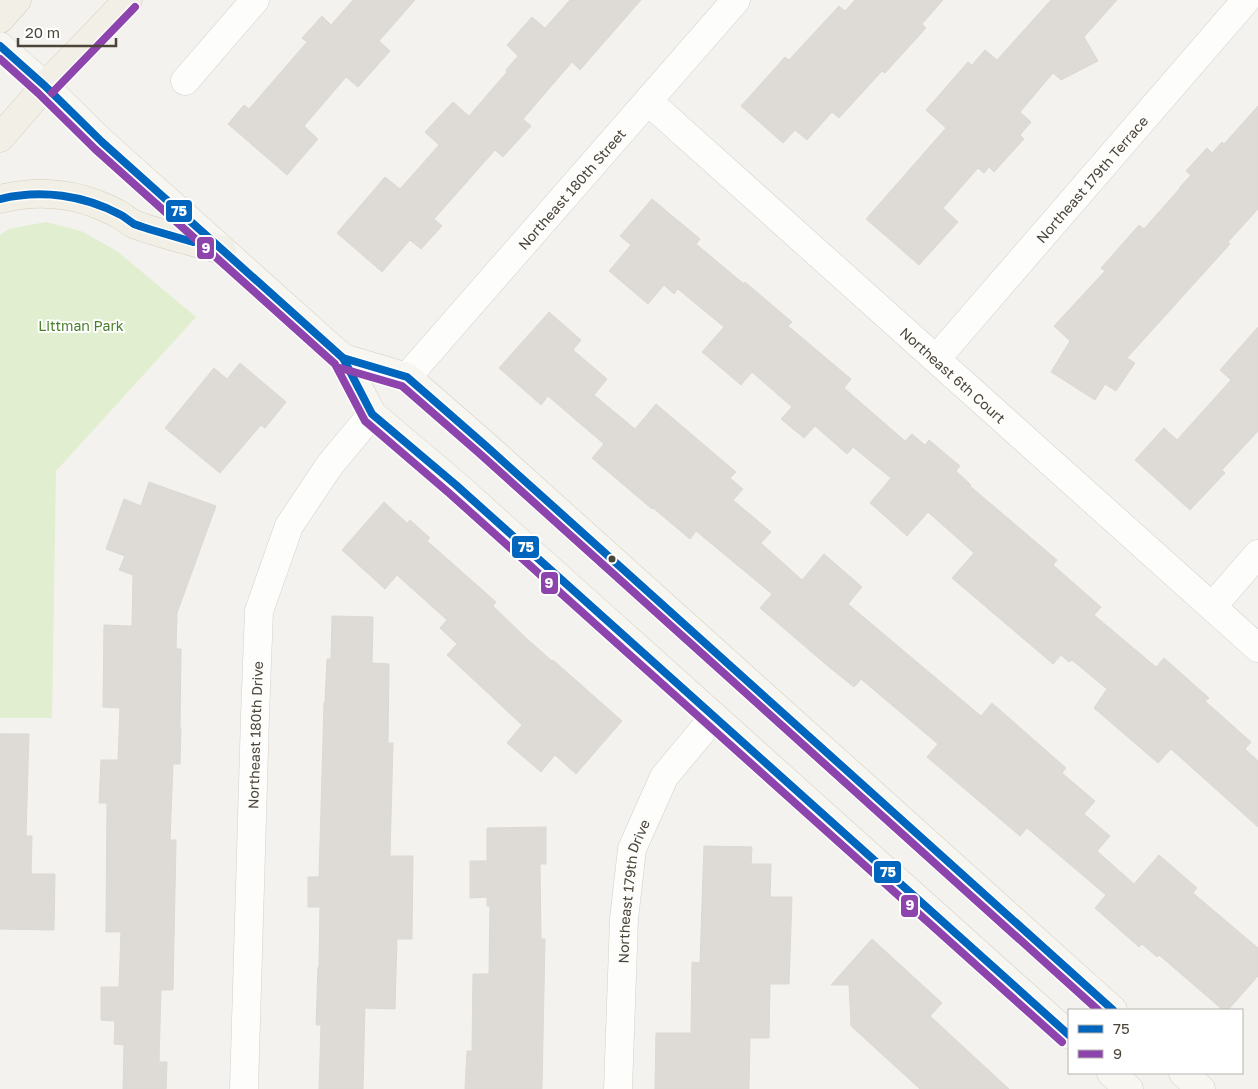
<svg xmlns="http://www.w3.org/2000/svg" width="1258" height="1089" font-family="'Golos Text',sans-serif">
  <rect width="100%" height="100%" fill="#f4f2ee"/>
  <path fill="#e1eecf" d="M46,222L81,231L117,251L196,317L56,471L52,718H0V235L9,229Z"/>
  <g fill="#dedbd6" stroke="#dcd9d4">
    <path d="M353,0H415L379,41L390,51L358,87L346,77L304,126L318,139L287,175L228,124L244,105L249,109L307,42L302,38L322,16L331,25Z"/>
    <path d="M570,0H641L580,70L572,62L523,119L531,126L503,157L495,150L434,219L442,226L421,249L410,240L382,272L337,233L385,177L400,189L439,145L425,132L453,102L469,116L507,72L506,70L518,56L507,45L532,17L545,28Z"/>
    <path d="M855,0H943L922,24L926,28L885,73L882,71L839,118L832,112L807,140L795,130L783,143L741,106L785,57L789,60L839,6L845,11Z"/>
    <path d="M1051,0H1117L1084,37L1098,61L1061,80L1053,73L1020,112L1031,122L1020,135L1024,139L994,172L989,167L984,173L978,168L943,208L958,222L919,265L866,219L946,128L926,110L968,62L972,65L985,50L997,60Z"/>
    <path d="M1258,106V209L1228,242L1230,244L1127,358L1135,363L1116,391L1105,384L1095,400L1051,372L1070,341L1054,326L1105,271L1101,268L1139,225L1144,229L1181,187H1180L1191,175L1186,171L1207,148L1212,153L1222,142L1224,144Z"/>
    <path d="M652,199L700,239L696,244L744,284L745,282L792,322L788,326L851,379L844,388L905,441L912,434L925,445L929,440L960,466L956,471L971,485L970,486L1057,560L1053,565L1101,607L1094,615L1156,667L1164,658L1209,698L1205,701L1251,742L1245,749L1258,761V827L1171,749L1158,763L1094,708L1107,689L1072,660L1069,662L1061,655L1053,664L952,578L974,553L928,512L907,536L870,503L891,478L853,447L847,454L815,426L804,438L781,419L792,407L752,372L741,385L702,352L724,327L678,289L674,294L664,285L648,304L609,271L631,245L620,236Z"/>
    <path d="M549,312L581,340L573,350L607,379L594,395L635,429L656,404L736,472L730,478L743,489L733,500L771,532L761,543L802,580L824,554L862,587L848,604L981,716L992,703L1066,768L1062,773L1095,801L1084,814L1110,836L1097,851L1134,884L1159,855L1197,888L1193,893L1258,948V976L1228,1010H1223L1159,955L1157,957L1142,944L1139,947L1095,908L1106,895L1027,828L1020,836L927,757L938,744L861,679L854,687L829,667L760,608L772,594L696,531L690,539L653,508L652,509L592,458L604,444L548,396L541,405L499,368Z"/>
    <path d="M1258,327V431L1222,470L1225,473L1190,510L1135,460L1164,428L1177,440L1231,380L1220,370Z"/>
    <path d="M240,363L286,402L265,428L261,425L220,473L165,428L214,368L227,379Z"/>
    <path d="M149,482L216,506L177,613L176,649H181L180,729H181L180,764H173L170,840H176L173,990H161L159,1062H167L166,1089H123L124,1045L114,1044L115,1021L101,1020V987H119L121,932H106L107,803H99L101,760H118L120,708L103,707L104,625L132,626L133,575L119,570L125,556L106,549L124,499L141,506Z"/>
    <path d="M384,502L407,523L410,520L430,538L427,541L496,602L493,606L526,638L552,661L553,660L622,721L576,774L555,755L541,772L507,743L522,725L447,655L457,644L440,628L447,620L397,575L385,589L342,550Z"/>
    <path d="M332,616L373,617L372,663L389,664L388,743H393L390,856H413L412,939H397L395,1009L365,1008L363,1089H319L321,1025H316L318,967H319L320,907H308V877H319L324,703L325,702L327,659H331Z"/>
    <path d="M0,734H29L26,836H32L31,874H55L54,930L0,929Z"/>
    <path d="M546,827V864H540L541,939H545L542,1089H465L467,1051H472L473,974H489L490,906H487V897L470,898V861H487V828Z"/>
    <path d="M704,846L752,847L751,864H771L770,897H792L789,984H770L769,1038H750L749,1089H655L656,1033H691L692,962L700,963Z"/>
    <path d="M872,939L942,1003L930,1016L1009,1089H920L851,1026L849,985H831Z"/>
  </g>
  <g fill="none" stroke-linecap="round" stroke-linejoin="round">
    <g stroke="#d2d0cb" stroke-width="29">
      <g id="minor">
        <path d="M185,81L255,0"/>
        <path id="s1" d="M648,101L1258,648"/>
        <path id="s2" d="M936,359L1246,0"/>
        <path id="s3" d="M407,377L736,0"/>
        <path d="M1212,607L1258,554"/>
        <path id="s4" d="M244,1089L255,716L259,611L289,526L329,466L372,414"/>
        <path id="s5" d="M618,1089L624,919L632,849L664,777L714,717"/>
      </g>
    </g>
    <g stroke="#d3cfc5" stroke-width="29">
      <g id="secondary">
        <path d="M0,46L45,86L102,142L343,358L372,414L456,485L1069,1035"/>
        <path d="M343,358L407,377L486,446L1113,1010"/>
        <path d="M1111,1073L1129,1089"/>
        <path d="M1183,1073L1201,1089"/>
      </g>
    </g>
    <g stroke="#d6cebb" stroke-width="29">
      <g id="primary">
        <path d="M0,19L17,0"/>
        <path d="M0,138L45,86L128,0"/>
        <path d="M0,199C33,191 67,192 99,205C106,208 113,211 120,215C125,218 130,223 136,225C164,235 194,242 222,250"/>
      </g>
    </g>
    <use href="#minor" stroke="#fdfdfc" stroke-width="28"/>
    <use href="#secondary" stroke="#f7f6f1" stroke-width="28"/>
    <use href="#primary" stroke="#f2efe6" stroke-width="28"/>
    <g stroke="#fff" stroke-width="11">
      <g id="bus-1">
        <path d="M0,46L45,86L102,142L343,358L372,414L456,485L1069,1035"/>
        <path d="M0,199C41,189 84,195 121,215C125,217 129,221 134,224C139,226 146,228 152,230C166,234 179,238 193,242"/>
        <path d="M343,358L407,377L486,446L1113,1010"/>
      </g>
    </g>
    <g stroke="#fff" stroke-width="11">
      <g id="bus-2">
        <path d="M0,59L38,93L95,149L335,364L365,421L449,493L1062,1042"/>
        <path d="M52,93L135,7"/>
        <path d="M340,368L402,386L479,453L1098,1010"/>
      </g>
    </g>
    <use href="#bus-1" stroke="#0065bd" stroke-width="8"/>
    <use href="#bus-2" stroke="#8e44ad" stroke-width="8"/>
  </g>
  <circle fill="#4b4439" stroke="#fff" stroke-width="2" cx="612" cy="559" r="4.5"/>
  <g text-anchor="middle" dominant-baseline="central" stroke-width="4" stroke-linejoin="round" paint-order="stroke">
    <g font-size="14" fill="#4b4439" stroke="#fff">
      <text stroke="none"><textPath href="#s2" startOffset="238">Northeast 179th Terrace</textPath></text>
      <text stroke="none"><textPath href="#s3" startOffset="250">Northeast 180th Street</textPath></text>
      <text stroke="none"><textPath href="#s1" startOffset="410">Northeast 6th Court</textPath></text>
      <text stroke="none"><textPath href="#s4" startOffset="354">Northeast 180th Drive</textPath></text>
      <text stroke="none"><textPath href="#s5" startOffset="199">Northeast 179th Drive</textPath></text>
    </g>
    <g font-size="14" fill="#4a7f2a" stroke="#fff">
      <text x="81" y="325">Littman Park</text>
    </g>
  </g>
  <g stroke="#fff" stroke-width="2">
    <rect x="165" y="199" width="28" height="24" rx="5" fill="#0065bd"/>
    <rect x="196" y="236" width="19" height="24" rx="5" fill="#8e44ad"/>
    <rect x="511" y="535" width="29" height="24" rx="5" fill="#0065bd"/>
    <rect x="540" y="571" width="19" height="24" rx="5" fill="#8e44ad"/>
    <rect x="873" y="860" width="29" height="24" rx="5" fill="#0065bd"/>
    <rect x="900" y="894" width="19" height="24" rx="5" fill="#8e44ad"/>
  </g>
  <g font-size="14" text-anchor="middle" font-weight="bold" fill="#fff">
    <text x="179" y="216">75</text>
    <text x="206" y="253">9</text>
    <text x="526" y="552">75</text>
    <text x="549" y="588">9</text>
    <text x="888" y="877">75</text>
    <text x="910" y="910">9</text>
  </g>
  <rect x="1068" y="1009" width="175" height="65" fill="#ffffff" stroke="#b7b4b0"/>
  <rect x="1078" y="1025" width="25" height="8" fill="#0065bd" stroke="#b7b4b0"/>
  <text x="1113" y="1034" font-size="15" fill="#4b4439">75</text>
  <rect x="1078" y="1050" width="25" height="8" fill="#8e44ad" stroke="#b7b4b0"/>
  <text x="1113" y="1059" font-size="15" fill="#4b4439">9</text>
  <path d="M18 38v8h98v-8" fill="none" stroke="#4b4439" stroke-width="2.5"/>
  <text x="25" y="38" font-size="15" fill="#4b4439" stroke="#ffffff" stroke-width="4" paint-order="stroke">20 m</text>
</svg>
